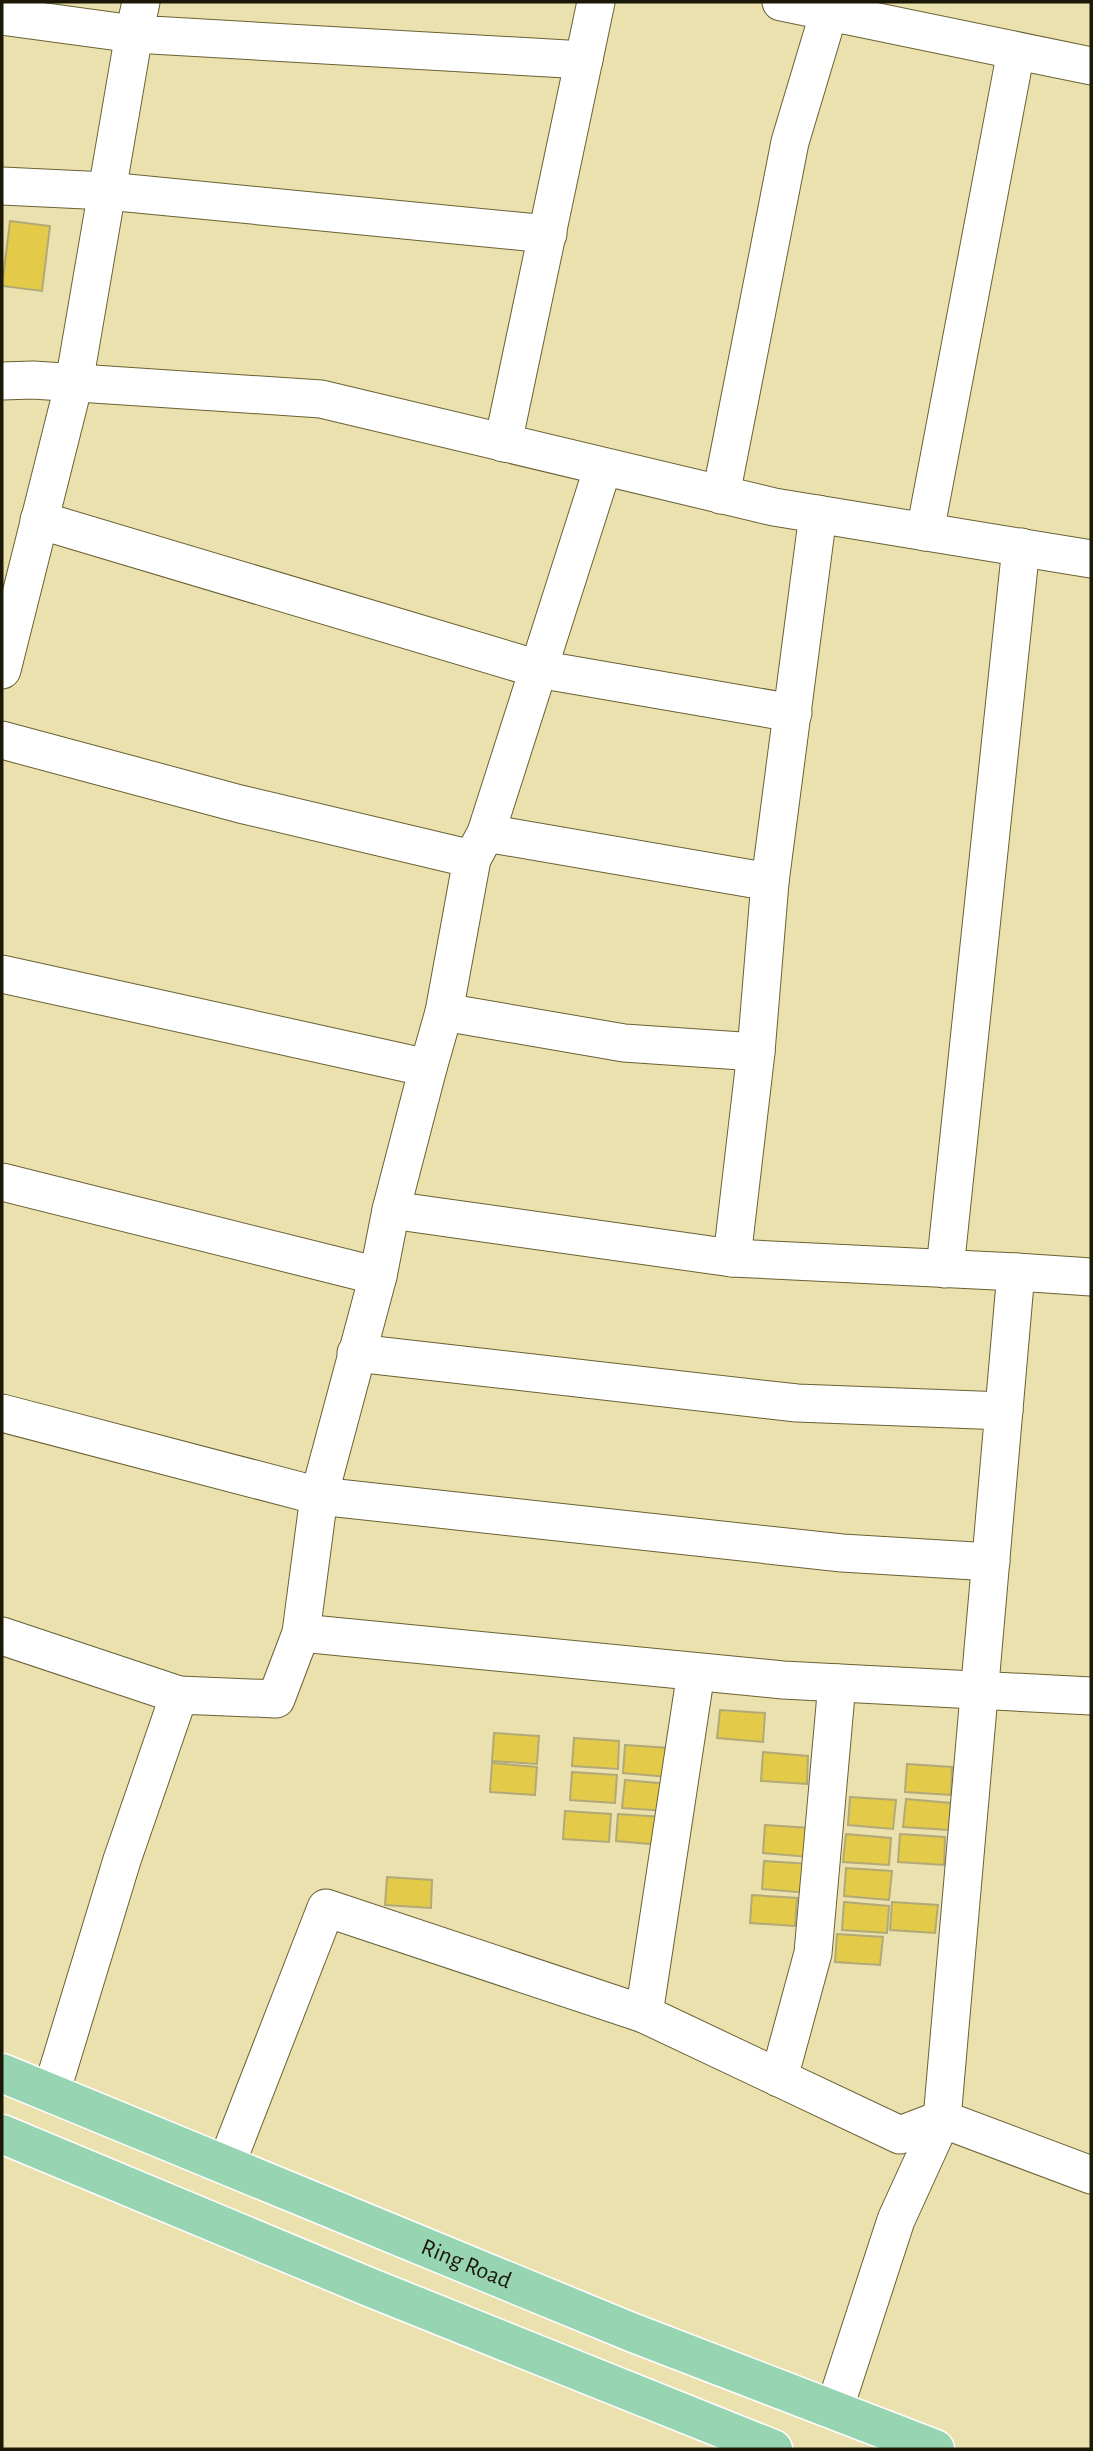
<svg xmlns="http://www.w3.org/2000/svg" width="1093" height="2451" font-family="'Alegreya Sans',sans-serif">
  <rect width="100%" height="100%" fill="#eae1af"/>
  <g fill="#e3ca48" stroke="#b2a979" stroke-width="2">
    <path d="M10,221L50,226L42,291L2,286Z"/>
    <path d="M720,1710L765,1713L763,1742L717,1738Z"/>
    <path d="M494,1733L539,1736L537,1764L492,1761Z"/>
    <path d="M574,1738L619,1741L618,1769L572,1766Z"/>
    <path d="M625,1745L670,1748L668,1777L623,1773Z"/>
    <path d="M763,1752L808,1756L807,1784L761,1781Z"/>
    <path d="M492,1763L537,1767L535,1795L490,1792Z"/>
    <path d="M907,1764L952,1767L951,1795L905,1792Z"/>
    <path d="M572,1772L617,1775L615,1803L570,1800Z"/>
    <path d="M625,1780L669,1784L668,1811L622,1808Z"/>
    <path d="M850,1797L896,1800L893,1829L848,1825Z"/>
    <path d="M906,1799L951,1803L949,1830L903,1827Z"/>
    <path d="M565,1811L611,1814L609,1842L563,1839Z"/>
    <path d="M618,1814L663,1817L661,1845L616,1841Z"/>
    <path d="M765,1825L810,1828L809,1857L763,1853Z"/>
    <path d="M846,1834L891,1838L889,1865L843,1862Z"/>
    <path d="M900,1834L945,1837L944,1865L898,1862Z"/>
    <path d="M764,1861L810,1864L808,1893L762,1889Z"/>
    <path d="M846,1868L892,1871L889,1900L844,1896Z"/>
    <path d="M387,1877L432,1880L431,1908L385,1905Z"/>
    <path d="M752,1895L797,1898L795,1926L750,1923Z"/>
    <path d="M844,1902L889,1906L887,1933L842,1930Z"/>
    <path d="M892,1902L938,1905L935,1933L890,1930Z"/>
    <path d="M837,1934L883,1937L880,1965L835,1962Z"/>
  </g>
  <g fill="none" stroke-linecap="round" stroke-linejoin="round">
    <g stroke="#6a6133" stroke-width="39">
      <g id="minor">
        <path d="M141,2L134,34L584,60"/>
        <path d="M781,2L1091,66"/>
        <path d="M2,16L134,34L74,383L2,670"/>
        <path d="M2,186L107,191L548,234"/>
        <path d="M2,381L33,380L321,399L774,507L1091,559"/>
        <path d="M503,443L596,2"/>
        <path d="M721,495L790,142L829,12"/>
        <path d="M39,520L538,669L793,713"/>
        <path d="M925,532L1016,51"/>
        <path d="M2,740L240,804L472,859"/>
        <path d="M486,833L770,882"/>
        <path d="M2,974L428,1068L391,1210L378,1276L319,1496L2,1413"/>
        <path d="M444,1012L624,1043L756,1052"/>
        <path d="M428,1068L444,1012L472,859L486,833L603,467"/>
        <path d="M2,1182L378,1276"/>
        <path d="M391,1210L732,1258L1016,1272"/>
        <path d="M732,1258L756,1052L770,882L818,514"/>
        <path d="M945,1269L1021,547"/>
        <path d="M1091,1277L1016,1272L942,2119L1091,2175"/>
        <path d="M356,1353L797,1403L1004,1411"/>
        <path d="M991,1562L842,1553L319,1496L301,1633L783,1680L1091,1696"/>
        <path d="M2,1636L179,1695"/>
        <path d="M696,1672L644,2014L900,2135L942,2119"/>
        <path d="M779,2078L813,1953L837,1683"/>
        <path d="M51,2093L122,1860L179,1695L276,1699L301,1633"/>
        <path d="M226,2165L326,1908L644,2014"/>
        <path d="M834,2410L896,2220L942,2119"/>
      </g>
    </g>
    <g stroke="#fff" stroke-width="41">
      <g id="trunk">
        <path id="s1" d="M2,2073L631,2332L935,2449"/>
        <path d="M2,2134L369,2287L773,2449"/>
      </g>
    </g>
    <use href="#minor" stroke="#fff" stroke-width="37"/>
    <use href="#trunk" stroke="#96d4b2" stroke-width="38"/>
  </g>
  <g text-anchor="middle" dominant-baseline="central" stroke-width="7" stroke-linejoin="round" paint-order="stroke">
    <g font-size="24" fill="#1b1805" stroke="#fff">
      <text stroke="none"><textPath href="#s1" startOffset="502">Ring Road</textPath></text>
    </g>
  </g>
  <rect width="1093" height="2451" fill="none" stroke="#1b1805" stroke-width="7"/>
</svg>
